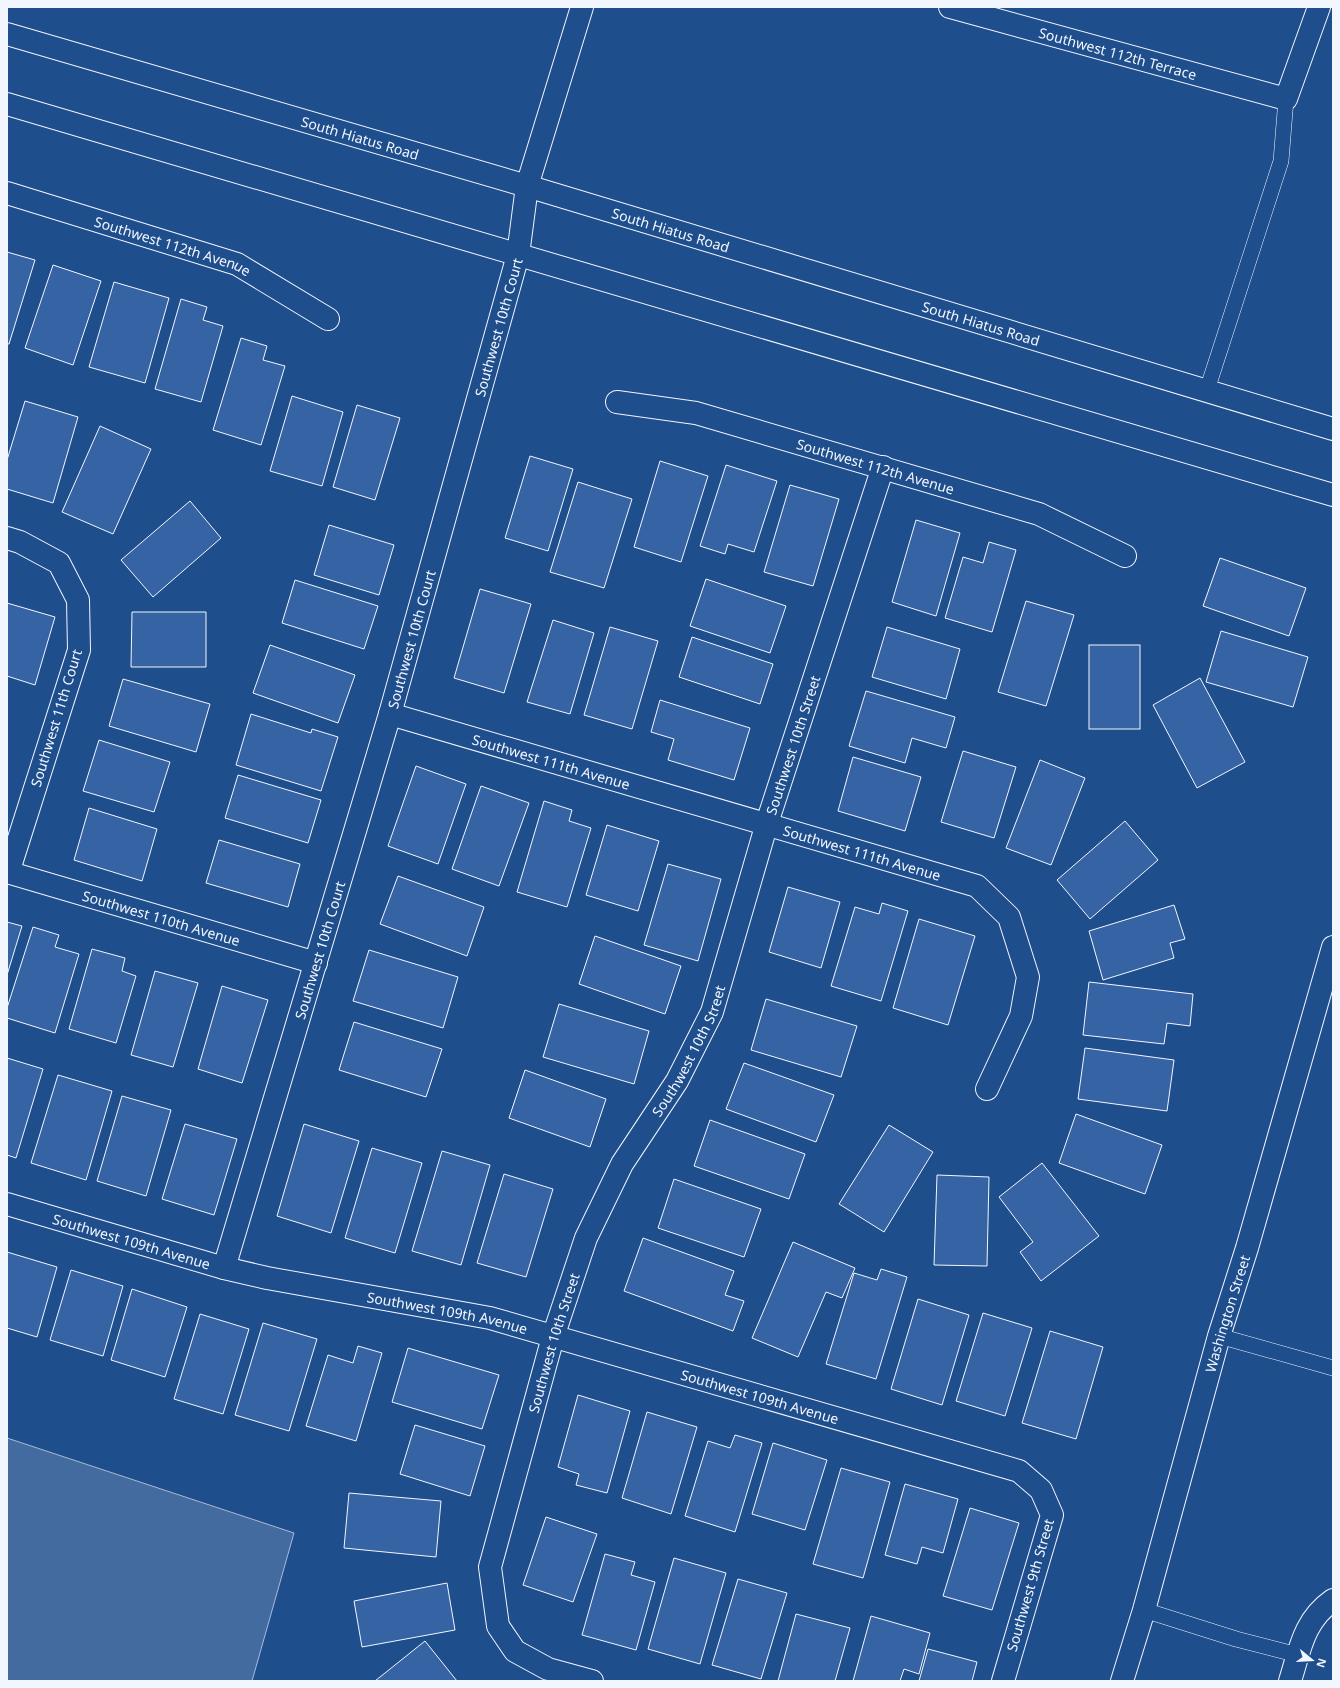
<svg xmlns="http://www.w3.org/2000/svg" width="1340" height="1688" font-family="'Noto Sans',sans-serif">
  <rect width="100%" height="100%" fill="#1f4e8c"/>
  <path fill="#446ba0" stroke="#a8bbd7" d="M7,1438L294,1533L252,1681H7Z"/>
  <g fill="#3563a3" stroke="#f2f6ff">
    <path d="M7,252L35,260L9,344H7Z"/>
    <path d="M53,265L101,281L73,365L25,348Z"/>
    <path d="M114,282L169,298L145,383L89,367Z"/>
    <path d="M181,299L207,307L203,320L223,326L201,402L155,389Z"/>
    <path d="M241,338L267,346L263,360L285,366L261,445L213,430Z"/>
    <path d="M292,396L343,412L322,486L270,471Z"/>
    <path d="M25,401L78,417L53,503L7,489V460Z"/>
    <path d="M357,405L400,418L375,500L333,487Z"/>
    <path d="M100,426L151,449L113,534L62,512Z"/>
    <path d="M530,456L573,469L548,551L505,538Z"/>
    <path d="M660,461L708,476L681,562L634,547Z"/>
    <path d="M726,465L777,481L754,552L728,544L725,554L700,546Z"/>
    <path d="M578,482L632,499L604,588L550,572Z"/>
    <path d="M790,485L839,499L813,586L764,572Z"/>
    <path d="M190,501L221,538L153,597L121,560Z"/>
    <path d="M916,520L960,533L936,616L892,602Z"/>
    <path d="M329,525L394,545L379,595L314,575Z"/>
    <path d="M989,542L1016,550L992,632L945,618L963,557L983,563Z"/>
    <path d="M1220,558L1306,588L1289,636L1203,606Z"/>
    <path d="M706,579L786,606L770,653L690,626Z"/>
    <path d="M295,580L378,606L364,649L282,623Z"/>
    <path d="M480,589L531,604L504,693L454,678Z"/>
    <path d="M1026,601L1074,615L1046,706L998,692Z"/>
    <path d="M7,603L55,617L35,685L7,676Z"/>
    <path d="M132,612H206V667H131Z"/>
    <path d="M553,620L594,633L570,714L527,702Z"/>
    <path d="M610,627L658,641L632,729L584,715Z"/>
    <path d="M887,627L960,649L946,699L872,677Z"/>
    <path d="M1221,631L1308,657L1293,707L1206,682Z"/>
    <path d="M692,637L773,664L760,704L679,677Z"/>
    <path d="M270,645L355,675L338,723L253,693Z"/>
    <rect x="1089" y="645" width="51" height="84"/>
    <path d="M1200,678L1245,762L1197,788L1153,705Z"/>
    <path d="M123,679L210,704L196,752L109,726Z"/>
    <path d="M866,691L955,717L946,748L912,738L905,763L849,746Z"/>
    <path d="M660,700L750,728L734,780L668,760L674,739L651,732Z"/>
    <path d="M251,714L311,733L312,729L338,737L321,791L236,765Z"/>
    <path d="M99,740L170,762L154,812L83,791Z"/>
    <path d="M963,751L1016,767L994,838L941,822Z"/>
    <path d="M853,757L921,777L905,831L838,811Z"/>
    <path d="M1040,760L1085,778L1051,865L1006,848Z"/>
    <path d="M416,766L466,784L438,864L388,846Z"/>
    <path d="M238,775L321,800L308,843L225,818Z"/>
    <path d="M481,786L529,803L499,886L452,869Z"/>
    <path d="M544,801L572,810L569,821L591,828L567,907L517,892Z"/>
    <path d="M89,808L157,829L142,881L74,860Z"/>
    <path d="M1125,821L1158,860L1090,919L1057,880Z"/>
    <path d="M607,825L659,841L638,911L586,895Z"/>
    <path d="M219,840L300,864L288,907L206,883Z"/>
    <path d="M668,864L721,879L698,961L644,945Z"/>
    <path d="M398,876L484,907L467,956L380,924Z"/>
    <path d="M788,887L840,902L821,968L769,952Z"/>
    <path d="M882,903L908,911L881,1001L831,986L855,907L879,914Z"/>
    <path d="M1174,905L1185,939L1170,943L1174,958L1103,980L1089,931Z"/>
    <path d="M919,919L975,936L948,1025L893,1008Z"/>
    <path d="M7,922L22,926L7,975Z"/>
    <path d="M33,927L59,935L55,947L79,954L55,1033L7,1018V1008Z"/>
    <path d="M595,936L681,966L665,1014L579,984Z"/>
    <path d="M92,949L125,958L122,971L136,976L116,1043L69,1029Z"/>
    <path d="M369,950L458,977L443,1028L353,1001Z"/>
    <path d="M155,971L198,983L173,1067L131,1055Z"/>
    <path d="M1089,982L1193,994L1190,1026L1167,1023L1164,1044L1083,1035Z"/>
    <path d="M222,986L268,1000L242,1083L198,1069Z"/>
    <path d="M766,999L857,1026L841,1077L751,1050Z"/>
    <path d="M559,1004L649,1031L634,1084L543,1057Z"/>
    <path d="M354,1022L442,1049L426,1097L339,1070Z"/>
    <path d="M1085,1048L1174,1060L1167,1111L1078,1099Z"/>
    <path d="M7,1058L43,1069L16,1158L7,1155Z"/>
    <path d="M744,1063L834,1095L816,1142L726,1109Z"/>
    <path d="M525,1070L606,1099L590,1147L509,1118Z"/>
    <path d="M58,1075L112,1091L86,1180L31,1163Z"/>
    <path d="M122,1096L171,1110L146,1196L97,1181Z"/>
    <path d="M1076,1114L1162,1145L1145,1194L1059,1163Z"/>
    <path d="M710,1120L805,1154L789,1199L694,1166Z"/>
    <path d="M185,1124L237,1139L214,1215L162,1199Z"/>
    <path d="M304,1124L359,1141L331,1233L277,1216Z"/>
    <path d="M889,1125L933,1152L884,1232L839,1204Z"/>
    <path d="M372,1148L422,1163L395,1253L345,1238Z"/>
    <path d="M442,1151L490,1165L461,1265L412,1251Z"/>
    <path d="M1042,1163L1099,1236L1041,1281L1020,1252L1033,1242L999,1197Z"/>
    <path d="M504,1174L553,1189L526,1277L477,1263Z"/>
    <path d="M937,1175L989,1177L987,1266L934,1265Z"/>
    <path d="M674,1179L761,1209L744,1257L658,1228Z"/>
    <path d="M643,1238L734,1271L725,1295L744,1301L733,1331L624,1291Z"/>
    <path d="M793,1242L855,1268L842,1298L826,1292L798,1357L752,1338Z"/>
    <path d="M7,1252L57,1267L37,1337L7,1328Z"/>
    <path d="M881,1269L907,1277L876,1379L826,1364L854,1273L877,1280Z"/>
    <path d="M71,1270L123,1286L103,1356L50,1340Z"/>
    <path d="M132,1289L187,1307L165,1377L111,1360Z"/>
    <path d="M918,1299L969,1315L942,1405L891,1389Z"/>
    <path d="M983,1313L1032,1328L1005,1416L956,1401Z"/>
    <path d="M200,1314L249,1329L223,1414L174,1399Z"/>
    <path d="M263,1323L317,1339L289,1431L235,1415Z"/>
    <path d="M1050,1331L1103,1347L1076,1439L1022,1423Z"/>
    <path d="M358,1346L382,1353L356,1441L306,1426L328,1355L353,1363Z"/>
    <path d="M408,1348L499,1375L482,1429L392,1402Z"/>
    <path d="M578,1395L630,1411L607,1493L576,1485L579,1474L558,1467Z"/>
    <path d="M647,1412L697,1427L671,1514L622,1498Z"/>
    <path d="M415,1425L485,1446L470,1496L400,1474Z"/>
    <path d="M735,1435L762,1443L735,1532L685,1516L708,1441L730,1448Z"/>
    <path d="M773,1443L827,1460L805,1530L752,1514Z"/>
    <path d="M841,1468L890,1482L863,1578L813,1564Z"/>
    <path d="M905,1484L958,1499L943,1553L922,1547L917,1564L885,1555Z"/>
    <path d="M349,1493L441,1501L436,1557L344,1548Z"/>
    <path d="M970,1508L1019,1523L992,1610L943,1596Z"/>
    <path d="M546,1517L597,1534L573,1602L523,1585Z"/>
    <path d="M605,1554L635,1562L631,1575L655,1582L636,1650L582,1635Z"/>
    <path d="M674,1558L726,1573L700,1664L648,1649Z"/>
    <path d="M738,1579L787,1593L761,1679L712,1665Z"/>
    <path d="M447,1583L455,1630L362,1647L354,1601Z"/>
    <path d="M796,1614L850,1628L835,1681H778Z"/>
    <path d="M871,1616L930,1633L919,1674L904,1669L900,1681H853Z"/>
    <path d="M425,1641L457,1681H375Z"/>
    <path d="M928,1649L977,1662L972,1681H919Z"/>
  </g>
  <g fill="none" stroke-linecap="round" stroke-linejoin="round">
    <g stroke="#f2f6ff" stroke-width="16">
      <g id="lane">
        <path d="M1207,390L1281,161L1286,99"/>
        <path d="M1219,1336L1333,1368"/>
        <path d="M1144,1610L1236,1639L1298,1655"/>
      </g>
    </g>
    <g stroke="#f2f6ff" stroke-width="24">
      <g id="street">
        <path id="s1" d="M950,7L1286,99L1319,7"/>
        <path id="s2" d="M7,193L237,264L328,319"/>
        <path id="s3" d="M617,402L696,413L1039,514L1125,556"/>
        <path d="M7,538L20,542L59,563L78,600L79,650L8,873"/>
        <path id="s4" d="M390,714L977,886L1009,917L1028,977L1021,1016L987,1089"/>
        <path id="s5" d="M7,872L316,963"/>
        <path id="s6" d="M7,1204L224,1268L267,1278L490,1318L1019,1471L1041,1490L1052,1515L1003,1681"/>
        <path id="s7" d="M224,1268L390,714L518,255L527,186L582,7"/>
        <path id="s8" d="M592,1681L548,1669L515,1651L498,1626L490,1567L553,1337L586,1238L622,1164L677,1081L712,1012L767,823L883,467"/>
        <path id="s9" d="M1122,1681L1144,1610L1219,1336L1247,1248L1333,947"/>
        <path d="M1290,1681C1300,1649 1304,1620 1333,1600"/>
      </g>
    </g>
    <g stroke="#f2f6ff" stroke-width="24">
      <g id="secondary">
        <path id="s10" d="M7,34L527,186L1333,429"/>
        <path d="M7,104L1333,495"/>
      </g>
    </g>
    <use href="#lane" stroke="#1f4e8c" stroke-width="15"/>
    <use href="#street" stroke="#1f4e8c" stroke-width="22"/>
    <use href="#secondary" stroke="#1f4e8c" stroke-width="22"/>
  </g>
  <g text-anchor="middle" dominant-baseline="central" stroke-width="3" stroke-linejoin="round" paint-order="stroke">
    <g font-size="14" fill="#f2f6ff" stroke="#1f4e8c">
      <text stroke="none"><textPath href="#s1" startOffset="174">Southwest 112th Terrace</textPath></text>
      <text stroke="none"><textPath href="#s10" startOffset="368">South Hiatus Road</textPath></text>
      <text stroke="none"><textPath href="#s10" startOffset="692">South Hiatus Road</textPath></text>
      <text stroke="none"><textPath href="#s2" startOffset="174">Southwest 112th Avenue</textPath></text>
      <text stroke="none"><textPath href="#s10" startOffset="1016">South Hiatus Road</textPath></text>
      <text stroke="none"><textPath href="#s7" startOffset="980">Southwest 10th Court</textPath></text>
      <text stroke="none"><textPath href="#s3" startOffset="267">Southwest 112th Avenue</textPath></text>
      <text stroke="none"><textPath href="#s7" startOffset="656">Southwest 10th Court</textPath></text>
      <text transform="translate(56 718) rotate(-73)">Southwest 11th Court</text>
      <text stroke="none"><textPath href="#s8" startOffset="1054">Southwest 10th Street</textPath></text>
      <text stroke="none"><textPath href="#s4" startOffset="168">Southwest 111th Avenue</textPath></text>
      <text stroke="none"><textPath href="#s4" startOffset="492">Southwest 111th Avenue</textPath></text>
      <text stroke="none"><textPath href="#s5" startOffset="161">Southwest 110th Avenue</textPath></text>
      <text stroke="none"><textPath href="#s7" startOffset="332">Southwest 10th Court</textPath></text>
      <text stroke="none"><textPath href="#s8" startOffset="730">Southwest 10th Street</textPath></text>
      <text stroke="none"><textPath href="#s6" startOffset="130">Southwest 109th Avenue</textPath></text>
      <text stroke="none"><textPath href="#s6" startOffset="454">Southwest 109th Avenue</textPath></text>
      <text stroke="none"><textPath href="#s9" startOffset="382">Washington Street</textPath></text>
      <text stroke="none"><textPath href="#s8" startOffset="406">Southwest 10th Street</textPath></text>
      <text stroke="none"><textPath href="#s6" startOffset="778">Southwest 109th Avenue</textPath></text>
      <text transform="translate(1030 1585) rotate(-74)">Southwest 9th Street</text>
    </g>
  </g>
  <rect width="1340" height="1688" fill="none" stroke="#f2f6ff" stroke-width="16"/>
  <g transform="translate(1312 1660) rotate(108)" stroke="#1f4e8c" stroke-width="3" paint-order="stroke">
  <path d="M0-3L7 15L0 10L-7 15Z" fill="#f2f6ff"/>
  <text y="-6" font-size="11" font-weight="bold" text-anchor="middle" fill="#f2f6ff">N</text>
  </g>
</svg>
